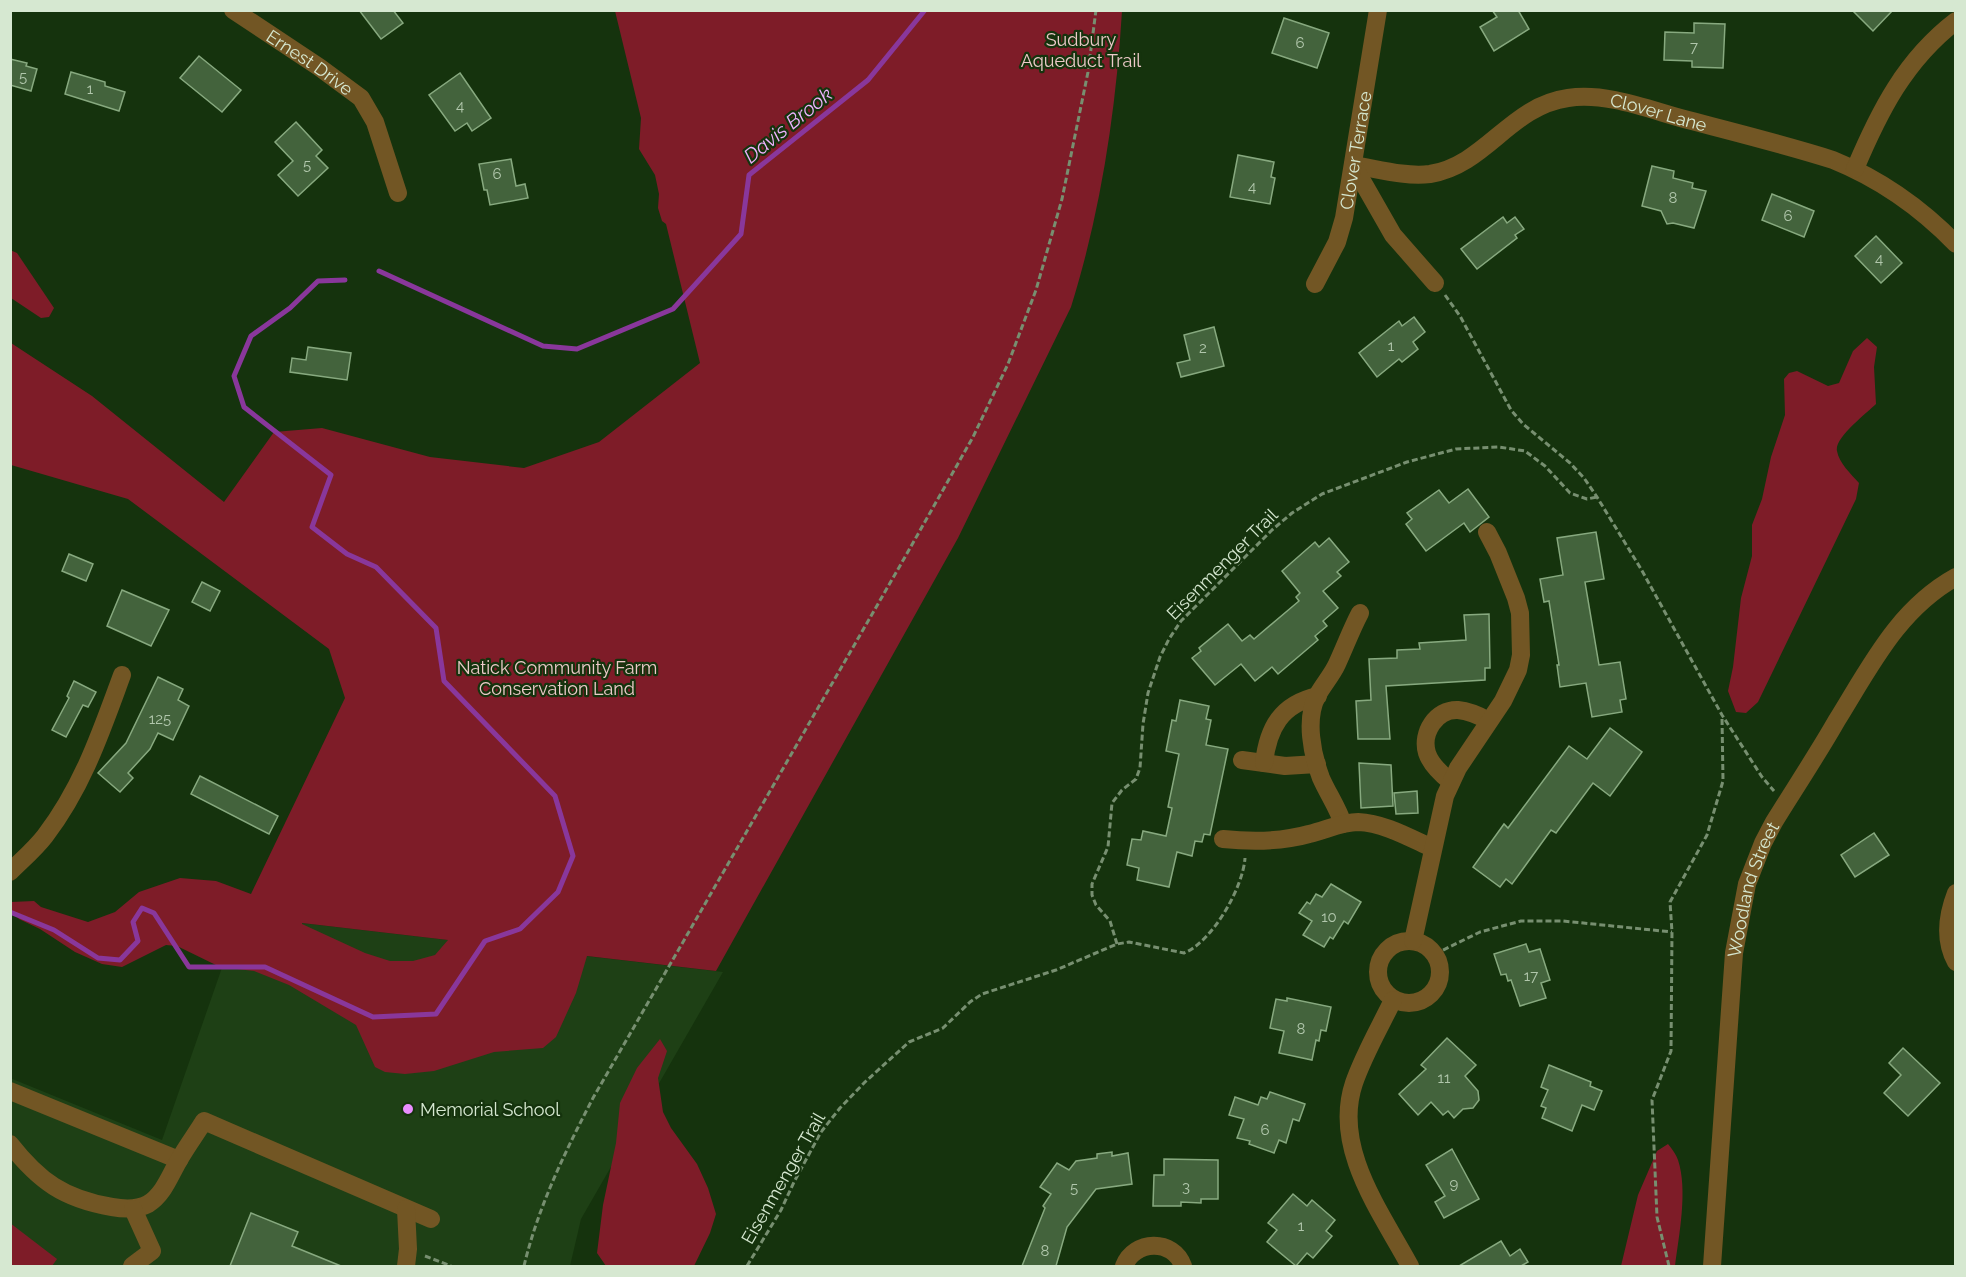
<svg xmlns="http://www.w3.org/2000/svg" width="1966" height="1277" font-family="Raleway,sans-serif">
  <rect width="100%" height="100%" fill="#15330d"/>
  <path fill="#1e4015" d="M240,916L723,972L581,1219L570,1266H11L10,1078L162,1140Z"/>
  <g fill="#7e1c28" fill-rule="evenodd">
    <path d="M615,11H1122C1116,110 1101,211 1071,307L958,538L716,971L587,956L576,993L556,1037L543,1048L494,1052L434,1071L405,1074L385,1072L375,1067L356,1025L289,985L254,971L220,967L177,946L166,945L122,967L102,964L75,952L40,929L19,919L11,910V902L34,901L41,907L88,922L115,912L139,892L180,878L216,881L251,894L345,698L329,649L128,499L11,465V343L92,396L224,502L274,432L322,428L430,457L524,468L599,442L700,363L666,224L662,221L658,208L659,194L655,175L639,149L641,118ZM302,924V923L448,940L435,955L413,961H390L365,953Z"/>
    <path d="M10,250L17,253L54,308L49,317L41,318L11,298Z"/>
    <path d="M1867,338L1877,347L1874,367L1876,404C1867,413 1834,438 1837,451C1839,463 1851,474 1859,483L1856,499L1758,702L1746,713L1736,712L1728,691L1733,667L1741,598L1752,556V525L1762,499L1771,457L1785,415L1784,379L1789,373L1797,371L1828,386L1839,383L1853,351Z"/>
    <path d="M660,1039L667,1051L658,1078L663,1112L671,1128L697,1164L708,1188L716,1214L710,1233L694,1266H606L597,1253L603,1205L616,1143L620,1103L637,1068Z"/>
    <path d="M1668,1144C1672,1149 1676,1154 1678,1160C1688,1190 1679,1235 1675,1266H1621L1638,1195L1657,1151Z"/>
    <path d="M10,1223L57,1259L52,1266H11Z"/>
  </g>
  <g fill="none" stroke-linecap="round" stroke-linejoin="round">
    <g stroke="#89379b" stroke-width="5">
      <path d="M379,271L543,346L577,349L673,309L741,234L749,175L868,80L925,10"/>
      <path d="M10,912L54,930L98,958L120,960L138,941L133,922L142,908L154,913L189,967H265L373,1017L436,1014L485,941L520,929L558,892L573,856L555,796L444,681L436,628L376,567L347,554L312,527L331,475L244,407L234,376L251,336L290,308L318,281L345,280"/>
    </g>
  </g>
  <g fill="#43633c" stroke="#87a97f" stroke-width="1.5">
    <path d="M359,10H393L403,23L381,39Z"/>
    <path d="M1492,10H1518L1529,29L1494,51L1480,27L1497,17Z"/>
    <path d="M1852,10H1893L1873,31Z"/>
    <path d="M1284,18L1329,33L1317,68L1272,53Z"/>
    <path d="M1694,23L1725,24L1723,68L1692,67V61L1664,60L1665,32L1694,33Z"/>
    <path d="M199,56L241,90L222,112L180,78Z"/>
    <path d="M10,59L27,63L26,66L37,69L31,91L10,85Z"/>
    <path d="M71,72L105,82V86L125,92L119,111L65,94Z"/>
    <path d="M460,73L491,118L472,131L467,123L455,131L429,95Z"/>
    <path d="M296,122L322,150L316,156L328,168L298,196L278,175L293,161L275,142Z"/>
    <path d="M1238,155L1274,162L1271,177L1275,178L1270,204L1230,197Z"/>
    <path d="M511,159L516,186L525,184L528,198L490,205L487,190H484L479,164Z"/>
    <path d="M1652,166L1674,171L1673,178L1693,183L1692,188L1706,191L1694,228L1673,223L1667,224L1661,211L1642,206Z"/>
    <path d="M1772,194L1814,211L1804,237L1762,220Z"/>
    <path d="M1503,217L1507,223L1515,217L1524,229L1515,235L1517,238L1477,269L1461,249Z"/>
    <path d="M1876,236L1902,263L1881,283L1855,256Z"/>
    <path d="M1414,317L1425,332L1413,342L1418,349L1402,362L1399,359L1377,377L1359,353L1399,321L1402,326Z"/>
    <path d="M1214,327L1224,366L1181,377L1177,363L1190,360L1184,335Z"/>
    <path d="M308,347L351,353L347,380L290,372L292,358L306,360Z"/>
    <path d="M1468,489L1489,517L1470,532L1464,523L1426,551L1406,524L1412,519L1407,513L1439,490L1449,503Z"/>
    <path d="M1596,532L1604,579L1585,582L1599,665L1620,662L1626,699L1620,700L1622,712L1592,717L1586,683L1560,687L1557,665H1559L1549,601L1544,602L1540,579L1563,575L1557,538Z"/>
    <path d="M1329,538L1349,562L1337,572L1341,576L1323,591L1338,608L1323,621L1327,626L1315,636L1318,640L1278,674L1272,667L1255,681L1241,664L1215,685L1192,658L1201,651L1199,648L1228,624L1242,641L1250,635L1254,639L1299,601L1296,597L1300,593L1282,571L1315,542L1319,547Z"/>
    <path d="M69,554L93,564L86,581L62,571Z"/>
    <path d="M202,582L220,591L210,611L192,602Z"/>
    <path d="M122,590L169,610L151,646L107,626Z"/>
    <path d="M1489,614L1490,668H1485V680L1386,686L1390,739H1358L1356,701L1371,700L1369,659L1397,658V650L1420,649L1419,643L1466,640L1464,615Z"/>
    <path d="M158,677L183,689L178,700L189,706L173,740L158,733L150,749L128,773L133,778L120,792L98,773L126,743Z"/>
    <path d="M74,681L96,692L88,707L83,705L66,737L52,730L69,698L67,696Z"/>
    <path d="M1180,700L1209,706L1206,719L1211,720L1206,745L1228,749L1210,835L1204,834L1202,842L1195,841L1192,856L1177,852L1169,887L1137,880L1139,868L1127,865L1132,839L1141,840L1143,831L1166,836L1172,808L1168,807L1179,754L1166,751L1172,720L1176,721Z"/>
    <path d="M1610,728L1642,752L1610,796L1593,783L1556,833L1551,830L1512,884L1506,879L1500,887L1473,867L1504,824L1508,828L1569,746L1587,759Z"/>
    <path d="M1359,763L1391,765L1393,806L1361,808Z"/>
    <path d="M200,776L278,816L269,834L191,794Z"/>
    <path d="M1417,791L1418,813L1396,814L1394,793Z"/>
    <path d="M1874,833L1889,855L1855,877L1841,855Z"/>
    <path d="M1331,884L1361,902L1348,924L1344,921L1333,939L1330,937L1324,947L1303,935L1312,921L1299,913L1307,902L1310,904L1316,894L1322,897Z"/>
    <path d="M1526,944L1529,952L1540,949L1550,980L1541,983L1546,998L1520,1006L1511,980L1508,981L1506,974L1501,975L1494,954Z"/>
    <path d="M1287,998L1331,1007L1326,1031L1321,1030L1319,1041L1316,1040L1312,1060L1279,1053L1284,1031L1270,1028L1276,999L1287,1001Z"/>
    <path d="M1447,1038L1476,1065L1465,1076L1478,1091L1479,1100L1473,1108L1463,1109L1454,1118L1448,1111L1443,1115L1431,1102L1418,1115L1399,1094L1426,1069L1421,1065Z"/>
    <path d="M1903,1048L1940,1083L1908,1116L1884,1093L1901,1075L1889,1063Z"/>
    <path d="M1549,1065L1591,1082L1590,1086L1602,1091L1594,1110L1582,1105L1572,1131L1542,1118L1546,1108L1541,1106L1548,1090L1541,1087Z"/>
    <path d="M1270,1092L1305,1104L1299,1121L1293,1119L1286,1143L1279,1140L1274,1153L1249,1144L1250,1141L1237,1138L1244,1119L1229,1115L1235,1097L1258,1105L1261,1097L1267,1099Z"/>
    <path d="M1452,1149L1479,1199L1444,1218L1435,1202L1445,1196L1426,1165Z"/>
    <path d="M1112,1152V1156L1128,1153L1132,1184L1096,1189L1067,1227L1056,1266H1022L1045,1208L1043,1206L1051,1194L1040,1187L1057,1163L1069,1170L1076,1161L1097,1158V1154Z"/>
    <path d="M1164,1159L1218,1160V1199H1201V1203L1181,1202V1206H1153L1154,1175H1164Z"/>
    <path d="M1293,1194L1307,1206L1312,1200L1335,1220L1326,1231L1332,1236L1313,1258L1307,1253L1296,1266L1267,1242L1277,1230L1268,1223Z"/>
    <path d="M251,1213L298,1232L292,1246L341,1266H230Z"/>
    <path d="M1501,1241L1510,1256L1520,1249L1528,1262L1521,1266H1459Z"/>
  </g>
  <g fill="none" stroke-linecap="round" stroke-linejoin="round">
    <g stroke="#778f70" stroke-width="3" stroke-dasharray="6 3" stroke-linecap="butt">
      <path d="M1445,295L1460,316L1511,410L1523,424L1570,463L1584,478L1597,497L1641,569L1722,715L1762,777L1774,791"/>
      <path d="M1117,944L1110,921L1096,905L1092,895V884L1108,847L1112,803L1122,790L1136,779L1140,768L1143,724L1148,693L1160,657L1169,639L1181,621L1272,530L1292,513L1322,494L1407,462L1456,449L1499,447L1525,451L1545,466L1570,493L1587,499L1597,497"/>
      <path d="M1435,954L1480,932L1521,921H1563L1672,932"/>
      <path d="M425,1256L451,1266"/>
      <path d="M524,1266C538,1207 565,1152 593,1098L901,564L973,437L1008,364L1036,290L1062,199L1088,72L1096,10"/>
      <path d="M747,1266L781,1210L794,1182L821,1132L840,1108L865,1082L909,1042L943,1028L970,1002L982,994L1056,970L1117,944L1129,942L1184,953C1212,942 1243,888 1245,858"/>
      <path d="M1669,1266L1657,1217L1652,1100L1671,1051L1672,932L1670,902L1707,835L1723,781L1722,717"/>
    </g>
    <g stroke="#725624" stroke-width="18">
      <path id="s1" d="M233,10L319,67L361,98L375,122L398,193"/>
      <path id="s2" d="M1353,165C1378,169 1405,177 1430,174C1486,165 1510,106 1568,98C1607,92 1650,110 1688,120C1737,133 1786,145 1833,160C1880,179 1921,208 1956,244"/>
      <path d="M1353,165L1393,235L1435,283"/>
      <path d="M1855,169C1879,112 1905,60 1956,21"/>
      <path id="s3" d="M1315,284L1337,242L1344,218L1378,10"/>
      <path d="M1242,760L1285,766L1317,764"/>
      <path d="M1264,763C1268,728 1281,704 1318,696"/>
      <path d="M1451,782C1441,774 1431,765 1427,753C1421,733 1436,709 1458,710C1469,711 1480,716 1489,721"/>
      <path d="M1343,824C1338,808 1328,794 1321,778C1312,754 1305,719 1317,696C1323,685 1332,675 1337,664C1345,647 1351,630 1360,613"/>
      <path d="M1223,839C1252,842 1281,842 1309,834C1326,830 1342,822 1358,822C1384,823 1410,838 1432,848"/>
      <path d="M10,872C22,860 35,849 45,836C83,786 101,732 122,675"/>
      <path d="M1956,893C1947,916 1944,940 1956,962"/>
      <circle cx="1409" cy="972" r="31"/>
      <path d="M1413,941L1445,796L1458,768L1503,701L1518,670L1521,655L1520,613L1516,598L1498,553L1487,532"/>
      <path d="M1393,1000C1380,1027 1364,1054 1354,1083C1332,1148 1381,1212 1410,1266"/>
      <path d="M10,1091L179,1160"/>
      <path d="M10,1144C39,1181 64,1199 112,1207C123,1209 137,1210 148,1204C164,1194 170,1175 179,1160C187,1146 196,1134 204,1121L431,1219"/>
      <path d="M132,1266L152,1251L133,1209"/>
      <path d="M406,1266L408,1249L406,1209"/>
      <path d="M1124,1266C1134,1240 1173,1238 1183,1266"/>
      <path id="s4" d="M1712,1266L1734,953L1747,884L1763,843L1774,822C1795,788 1817,755 1837,720C1870,667 1898,609 1956,577"/>
    </g>
  </g>
  <circle fill="#e98efe" stroke="#15330d" stroke-width="2" cx="408" cy="1109" r="6"/>
  <g text-anchor="middle" dominant-baseline="central" stroke-width="4.5" stroke-linejoin="round" paint-order="stroke">
    <g font-size="15" fill="#b1c7ac">
      <text x="1300" y="43">6</text>
      <text x="1694" y="47">7</text>
      <text x="23" y="77">5</text>
      <text x="90" y="89">1</text>
      <text x="460" y="106">4</text>
      <text x="307" y="165">5</text>
      <text x="497" y="174">6</text>
      <text x="1252" y="187">4</text>
      <text x="1673" y="198">8</text>
      <text x="1788" y="216">6</text>
      <text x="1879" y="259">4</text>
      <text x="1391" y="346">1</text>
      <text x="1203" y="348">2</text>
      <text x="160" y="719">125</text>
      <text x="1329" y="917">10</text>
      <text x="1531" y="976">17</text>
      <text x="1301" y="1029">8</text>
      <text x="1444" y="1078">11</text>
      <text x="1265" y="1130">6</text>
      <text x="1454" y="1184">9</text>
      <text x="1186" y="1187">3</text>
      <text x="1074" y="1188">5</text>
      <text x="1301" y="1226">1</text>
      <text x="1045" y="1251">8</text>
    </g>
    <g font-size="18" fill="#edcac9" stroke="#15330d">
      <text x="1081" y="39">Sudbury<tspan x="1081" dy="21">Aqueduct Trail</tspan></text>
      <text x="557" y="667">Natick Community Farm<tspan x="557" dy="21">Conservation Land</tspan></text>
    </g>
    <g font-size="18" fill="#d6e8d1" stroke="#15330d">
      <text stroke="none"><textPath href="#s1" startOffset="93">Ernest Drive</textPath></text>
      <text stroke="none"><textPath href="#s2" startOffset="330">Clover Lane</textPath></text>
      <text stroke="none"><textPath href="#s3" startOffset="141">Clover Terrace</textPath></text>
      <text transform="translate(1222 564) rotate(-45)">Eisenmenger Trail</text>
      <text stroke="none"><textPath href="#s4" startOffset="380">Woodland Street</textPath></text>
      <text transform="translate(783 1178) rotate(-60)">Eisenmenger Trail</text>
    </g>
    <g font-size="18" fill="#d6e8d1" stroke="#15330d" text-anchor="start">
      <text x="420" y="1109">Memorial School</text>
    </g>
    <g font-size="20" font-style="italic" fill="#eeb2fd" stroke="#15330d">
      <text transform="translate(788 125) rotate(-39)">Davis Brook</text>
    </g>
  </g>
  <rect width="1966" height="1277" fill="none" stroke="#d6e8d1" stroke-width="24"/>
</svg>
